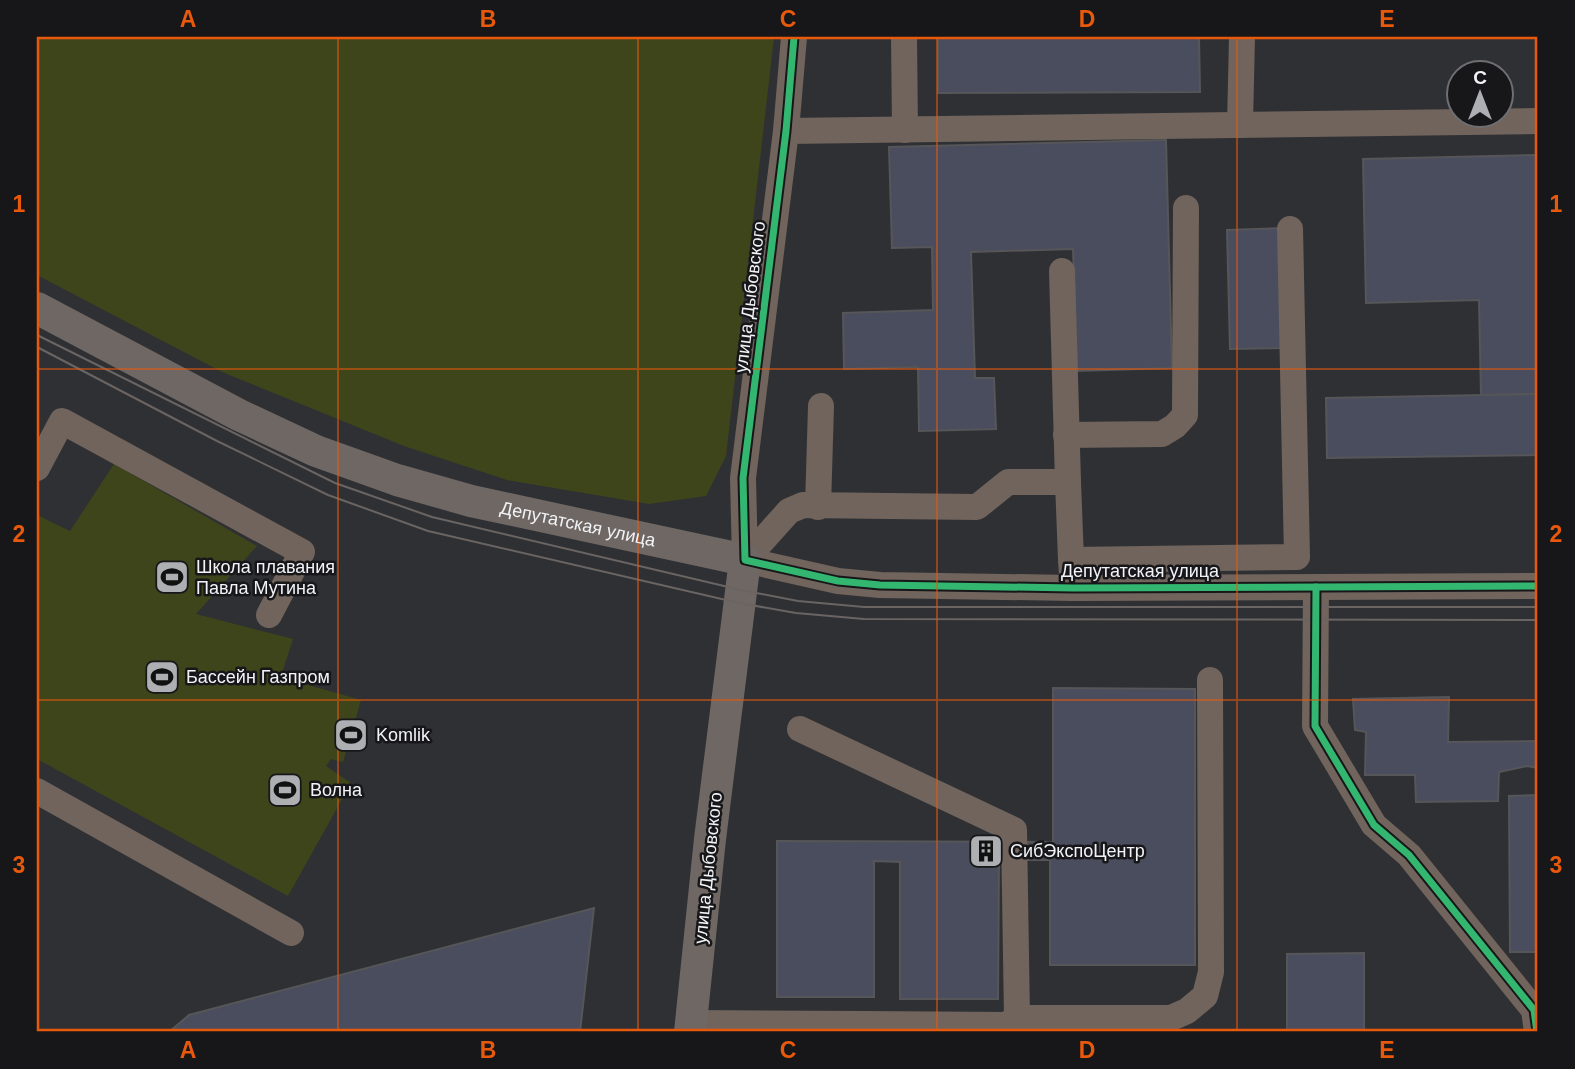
<svg xmlns="http://www.w3.org/2000/svg" width="1575" height="1069" font-family="Arial,sans-serif">
  <rect width="100%" height="100%" fill="#2f3034"/>
  <g fill="#3f451a">
    <path d="M37,37H774L726,456L706,496L649,504L507,480L404,446L222,372L37,275Z"/>
    <path d="M114,464L257,546L196,614L293,639L282,673L294,681L361,700L343,762L331,759L326,766L351,783L288,896L37,759V515L70,531Z"/>
  </g>
  <g fill="#4a4d5d" stroke="#565659" stroke-width="2">
    <path d="M938,37H1199L1200,92L938,93Z"/>
    <path d="M1166,140L1172,368L1077,371L1073,249L971,252L975,378H994L996,429L919,431L918,367L844,369L843,313L933,310L932,247L892,248L889,147Z"/>
    <path d="M1538,155V394L1481,395L1479,300L1366,303L1363,159Z"/>
    <path d="M1283,228L1286,348L1230,349L1227,230Z"/>
    <path d="M1538,394V455L1327,458L1326,398Z"/>
    <path d="M1053,688L1195,689V965H1050V860H999L998,999H900V862L874,861V997H777V841L1053,842Z"/>
    <path d="M1449,697L1448,742L1538,741V768L1527,766L1499,772L1498,801L1416,802L1415,775H1365L1366,732L1355,730L1353,699Z"/>
    <path d="M1538,795V952H1510L1509,796Z"/>
    <path d="M594,908L580,1032H169L189,1015Z"/>
    <path d="M1364,953V1032H1287V954Z"/>
  </g>
  <g fill="none" stroke-linecap="round" stroke-linejoin="round">
    <g stroke="#70645c" stroke-width="26">
      <path d="M904,37L905,130"/>
      <path d="M1240,125L1242,37"/>
      <path d="M786,131L1538,121"/>
      <path d="M1066,435L1162,434L1175,426L1185,415L1186,208"/>
      <path d="M37,468L62,421L302,552L269,615"/>
      <path d="M1068,482L1071,560"/>
      <path d="M818,507L821,406"/>
      <path d="M745,560L838,581L880,585L1073,588L1538,586"/>
      <path d="M745,560L789,511L803,505L977,507L1008,482H1068L1062,271"/>
      <path d="M745,560L743,478L786,131L794,37"/>
      <path d="M1316,587L1315,726L1374,825L1409,855L1534,1010L1537,1032"/>
      <path d="M1073,588L1071,560L1297,557L1290,229"/>
      <path d="M800,729L1014,830L1017,1018H1171L1187,1011L1205,996L1211,972L1210,680"/>
      <path d="M37,791L291,933"/>
      <path d="M692,1023L865,1024L864,1032"/>
      <path d="M865,1024L1006,1025L1017,1018"/>
    </g>
    <path stroke="#6f6763" stroke-width="32" id="s1" d="M37,308L239,415L316,451L397,480L471,501L745,560L710,839L690,1032"/>
    <g stroke="#6a6462" stroke-width="2">
      <path d="M37,335L335,483L432,517L741,590L798,601L864,607H1538"/>
      <path d="M37,347L217,441L328,495L428,531L739,603L796,613L864,619L1538,620"/>
    </g>
    <g stroke="#17171a" stroke-width="11">
      <g id="cycleway">
        <path d="M794,37L786,131L743,478L745,560L838,581L880,585L1073,588L1538,586"/>
        <path d="M1316,587L1315,726L1374,825L1409,855L1534,1010L1537,1032"/>
      </g>
    </g>
    <use href="#cycleway" stroke="#33b770" stroke-width="7"/>
  </g>
  <path fill="none" stroke="#e8590c" stroke-width="2" stroke-opacity="0.55" d="M338,37V1032M638,37V1032M937,37V1032M1237,37V1032M37,369H1538M37,700H1538"/>
  <defs>
    <g id="stadium-square" transform="scale(1.75)"><rect x="-9" y="-9" width="18" height="18" rx="4" fill="#aeafb3" stroke="#17171a"/><path d="M0-5a6.5 5 0 1 0 0 10a6.5 5 0 1 0 0-10ZM-3.5-1.8h7v3.6h-7Z" fill="#111"/></g>
    <g id="building-square" transform="scale(1.75)"><rect x="-9" y="-9" width="18" height="18" rx="4" fill="#aeafb3" stroke="#17171a"/><path d="M-4-6H4V6H1V3H-1V6H-4ZM-2.5-4.3h1.7v1.8h-1.7ZM.8-4.3h1.7v1.8H.8ZM-2.5-1h1.7V.8h-1.7ZM.8-1h1.7V.8H.8Z" fill="#111"/></g>
  </defs>
  <g fill-rule="evenodd">
    <use href="#stadium-square" x="172" y="577"/>
    <use href="#stadium-square" x="162" y="677"/>
    <use href="#stadium-square" x="351" y="735"/>
    <use href="#stadium-square" x="285" y="790"/>
    <use href="#building-square" x="986" y="851"/>
  </g>
  <g text-anchor="middle" dominant-baseline="central" stroke-width="5" stroke-linejoin="round" paint-order="stroke">
    <g font-size="18" fill="#f2f3f7" stroke="#17171a">
      <text transform="translate(750 297) rotate(-83)">улица Дыбовского</text>
      <text stroke="none"><textPath href="#s1" startOffset="586">Депутатская улица</textPath></text>
      <text x="1140" y="571">Депутатская улица</text>
      <text transform="translate(708 868) rotate(-84)">улица Дыбовского</text>
    </g>
    <g font-size="18" fill="#f2f3f7" stroke="#17171a" text-anchor="start">
      <text x="196" y="567">Школа плавания<tspan x="196" dy="21">Павла Мутина</tspan></text>
      <text x="186" y="677">Бассейн Газпром</text>
      <text x="376" y="735">Komlik</text>
      <text x="310" y="790">Волна</text>
      <text x="1010" y="851">СибЭкспоЦентр</text>
    </g>
  </g>
  <rect width="1575" height="1069" fill="none" stroke="#17171a" stroke-width="77"/>
  <g transform="translate(1480 94)"><circle r="33" fill="#17171a" stroke="#6f6f72" stroke-width="2"/>
  <path d="M0-5L12 26L0 18L-12 26Z" fill="#aeafb3"/>
  <text y="-10" font-size="19" font-weight="bold" text-anchor="middle" fill="#f2f3f7">С</text>
  </g>
  <rect x="38" y="38" width="1498" height="992" fill="none" stroke="#e8590c" stroke-width="2.5"/>
  <g font-size="23" text-anchor="middle" font-weight="bold" fill="#e8590c">
    <text x="188" y="27">A</text>
    <text x="488" y="27">B</text>
    <text x="788" y="27">C</text>
    <text x="1087" y="27">D</text>
    <text x="1387" y="27">E</text>
    <text x="19" y="212">1</text>
    <text x="1556" y="212">1</text>
    <text x="19" y="542">2</text>
    <text x="1556" y="542">2</text>
    <text x="19" y="873">3</text>
    <text x="1556" y="873">3</text>
    <text x="188" y="1058">A</text>
    <text x="488" y="1058">B</text>
    <text x="788" y="1058">C</text>
    <text x="1087" y="1058">D</text>
    <text x="1387" y="1058">E</text>
  </g>
</svg>
